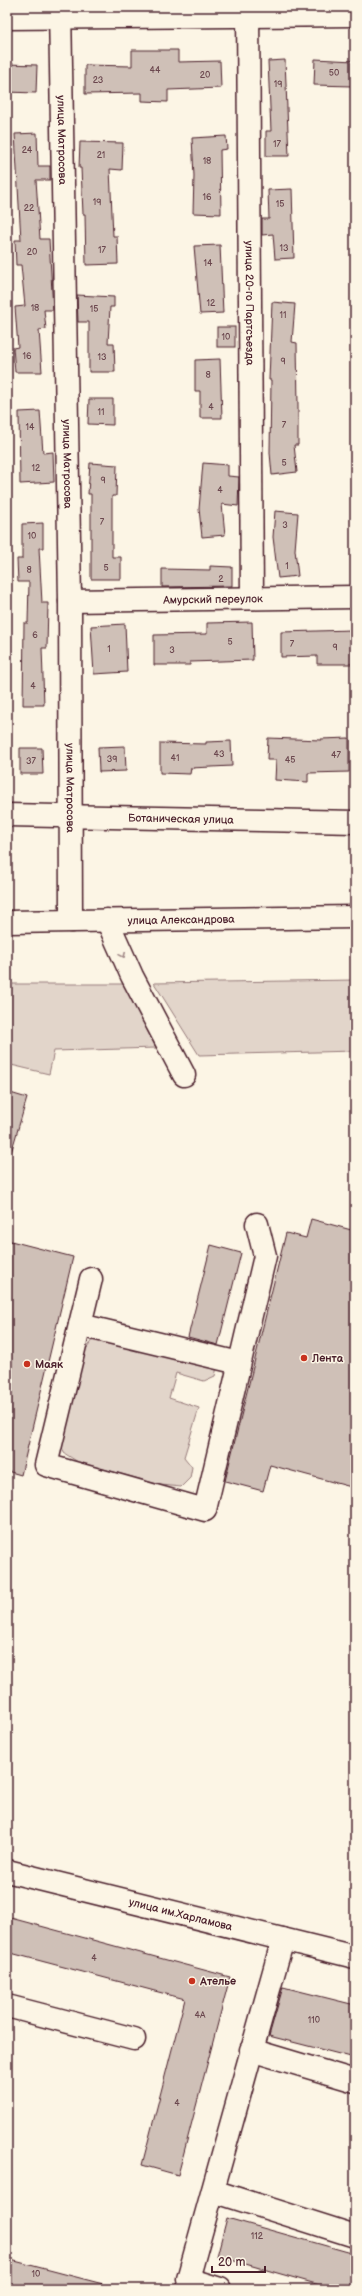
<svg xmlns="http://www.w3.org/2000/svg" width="362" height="2296" font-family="'Balsamiq Sans',sans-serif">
  <rect width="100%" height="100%" fill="#fcf5e5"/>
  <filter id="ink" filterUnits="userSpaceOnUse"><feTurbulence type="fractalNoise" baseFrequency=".025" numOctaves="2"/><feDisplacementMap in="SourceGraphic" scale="8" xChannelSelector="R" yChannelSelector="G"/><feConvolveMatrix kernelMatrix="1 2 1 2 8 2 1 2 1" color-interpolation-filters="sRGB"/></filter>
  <g filter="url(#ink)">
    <g fill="#e2d5ca" stroke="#967a7a">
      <path d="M355,980V1051L199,1055L154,983Z"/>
      <path d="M7,984H124L156,1048L54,1051L49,1074L7,1064Z"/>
      <path d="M94,1339L217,1367L215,1376L204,1381L176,1373L169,1398L199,1408L184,1457L192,1467L190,1478L181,1487L161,1485L78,1462L64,1453L58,1435L82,1354Z"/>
    </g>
    <g fill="#cfc0b7" stroke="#4a1f2b">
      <path d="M132,50H178V62L220,61L221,88L168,90V102L142,101V93L85,94V65L132,66Z"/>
      <path d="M315,59L354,61L352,86L314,85Z"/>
      <path d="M285,60L289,156H266V131H271L268,61Z"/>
      <path d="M7,64L37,65L36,93L7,92Z"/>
      <path d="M37,133L38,166H50V180H36L40,239H49L53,310H44L46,329L39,330L42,372H15L13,348L18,347L15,307L25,306L21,265H16L15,240H21L15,134Z"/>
      <path d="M226,136L227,149L220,150L221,214L193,213L194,176L192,138Z"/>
      <path d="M80,142L123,143L122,170L110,169L113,236H117L118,264L86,265L85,214H83L81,168H79Z"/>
      <path d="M292,189L294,258L275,259L273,234L262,235V219H269L268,190Z"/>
      <path d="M220,245L223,313L200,314L194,246Z"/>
      <path d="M77,295L114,297V307H110L108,343H114L115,372H89V322H78Z"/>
      <path d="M272,302L295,304L292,342L297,343L298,406V445H294L297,472L272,475L270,453L271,380H269Z"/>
      <rect x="217" y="327" width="18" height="20"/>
      <path d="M220,359L222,418H200V391H195V360Z"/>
      <path d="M89,399H113V425L88,424Z"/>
      <path d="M40,411L43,453L53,452L54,482L20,484L19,412Z"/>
      <path d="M90,463L117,465L116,496H112V557H121V579H91V494H88Z"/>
      <path d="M203,463L228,465V476L239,477L238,506L222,504L225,535L202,537L199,509Z"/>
      <path d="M275,511L298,513L295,550L298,576L278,578L273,537Z"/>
      <path d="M43,523V548H39L42,603H48L47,648H42L44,705H23L24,623H28L29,582H18L17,559H22V524Z"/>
      <path d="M210,566L232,567V586L162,587V569L210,570Z"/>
      <path d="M252,622L253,660L190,662V665H154V635L207,634V623Z"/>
      <path d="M125,624L127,672L94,674L91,626Z"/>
      <path d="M352,630L353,664H317V656L281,657V632Z"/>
      <path d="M268,738L321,740V739L349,738V772L308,773V782L275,780L276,760H267Z"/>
      <path d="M231,741L232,766L191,768L190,774L160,773V743L206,744V742Z"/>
      <path d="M125,746L126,771L99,772L98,747Z"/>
      <path d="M20,748H42L43,774H20Z"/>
      <path d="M7,1092L27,1098L11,1153L7,1152Z"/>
      <path d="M311,1219L355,1231V1488L270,1465L263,1491L225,1481L286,1233L306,1238Z"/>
      <path d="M7,1240L73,1257L21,1475L7,1471Z"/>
      <path d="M211,1245L241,1253L218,1345L188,1337Z"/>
      <path d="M7,1917L230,1977L178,2175L142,2165L185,1999L7,1952Z"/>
      <path d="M283,1987L355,2005V2058L269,2036Z"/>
      <path d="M227,2218L355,2254V2289H334L217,2256Z"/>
      <path d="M7,2259L103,2284L102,2289H7Z"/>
    </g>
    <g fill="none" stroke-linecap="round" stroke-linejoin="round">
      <g stroke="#4a1f2b" stroke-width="25">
        <g id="minor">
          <path id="s1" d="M60,7L70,601L71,921"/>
          <path id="s2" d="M248,7L252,598"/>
          <path d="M7,18L355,15"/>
          <path id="s3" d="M70,601L355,597"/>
          <path id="s4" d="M7,815L355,822"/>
          <path d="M107,920L132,976L184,1075"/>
          <path d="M91,1279L46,1465L205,1510L265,1256L257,1224"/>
          <path d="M80,1325L239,1363"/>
          <path id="s5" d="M7,1871L355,1957"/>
          <path d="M7,2006L134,2039"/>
          <path d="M251,2050L355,2081"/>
          <path d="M213,2191L355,2236"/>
          <path d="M220,2289L188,2279L283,1939"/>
        </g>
      </g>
      <g stroke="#4a1f2b" stroke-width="25">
        <g id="major">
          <path id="s6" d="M7,922L355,917"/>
        </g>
      </g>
      <use href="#minor" stroke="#fcf5e5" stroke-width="22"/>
      <use href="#major" stroke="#fcf5e5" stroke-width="22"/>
    </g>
    <defs><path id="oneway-chevron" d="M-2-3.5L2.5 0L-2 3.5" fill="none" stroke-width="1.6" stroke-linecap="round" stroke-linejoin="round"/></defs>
    <use stroke="#a38a88" href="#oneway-chevron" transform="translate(123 955) rotate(66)"/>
  </g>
  <g fill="#c8321e" stroke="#fcf5e5" stroke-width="1.5">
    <circle cx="304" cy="1358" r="4"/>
    <circle cx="27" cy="1364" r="4"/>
    <circle cx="192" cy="1981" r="4"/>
  </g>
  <g text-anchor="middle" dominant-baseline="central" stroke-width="3" stroke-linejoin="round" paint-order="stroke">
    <g font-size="9" fill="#6b474e">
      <text x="155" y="70">44</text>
      <text x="334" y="73">50</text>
      <text x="205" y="75">20</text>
      <text x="98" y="80">23</text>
      <text x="278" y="84">19</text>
      <text x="277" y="144">17</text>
      <text x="27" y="150">24</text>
      <text x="101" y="155">21</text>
      <text x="207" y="161">18</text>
      <text x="207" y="197">16</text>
      <text x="97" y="202">19</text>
      <text x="280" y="204">15</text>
      <text x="29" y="208">22</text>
      <text x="284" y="248">13</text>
      <text x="102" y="250">17</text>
      <text x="32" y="252">20</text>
      <text x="208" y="263">14</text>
      <text x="211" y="303">12</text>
      <text x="35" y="308">18</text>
      <text x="94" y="309">15</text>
      <text x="283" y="315">11</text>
      <text x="226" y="337">10</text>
      <text x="27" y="356">16</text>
      <text x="102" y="357">13</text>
      <text x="283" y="361">9</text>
      <text x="208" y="375">8</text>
      <text x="211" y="407">4</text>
      <text x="101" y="412">11</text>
      <text x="284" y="425">7</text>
      <text x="30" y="427">14</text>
      <text x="284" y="463">5</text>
      <text x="36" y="468">12</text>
      <text x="103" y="480">9</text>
      <text x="220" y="490">4</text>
      <text x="102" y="522">7</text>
      <text x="285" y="525">3</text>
      <text x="32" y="536">10</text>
      <text x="287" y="566">1</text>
      <text x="106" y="568">5</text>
      <text x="29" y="570">8</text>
      <text x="221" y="579">2</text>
      <text x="35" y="635">6</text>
      <text x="230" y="642">5</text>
      <text x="292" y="644">7</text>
      <text x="335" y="647">9</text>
      <text x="109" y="649">1</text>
      <text x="172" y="650">3</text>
      <text x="33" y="686">4</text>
      <text x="219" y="754">43</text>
      <text x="336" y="755">47</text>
      <text x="175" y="758">41</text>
      <text x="112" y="759">39</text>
      <text x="290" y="760">45</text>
      <text x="31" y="761">37</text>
      <text x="94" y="1958">4</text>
      <text x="200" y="2015">4А</text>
      <text x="314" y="2020">110</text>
      <text x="177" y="2103">4</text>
      <text x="257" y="2236">112</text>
      <text x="36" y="2274">10</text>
    </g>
    <g font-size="11" fill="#4a1f2b" stroke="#fcf5e5">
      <text stroke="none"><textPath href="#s1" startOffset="133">улица Матросова</textPath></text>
      <text stroke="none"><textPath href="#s2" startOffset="296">улица 20-го Партсъезда</textPath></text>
      <text stroke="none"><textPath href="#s1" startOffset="457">улица Матросова</textPath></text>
      <text stroke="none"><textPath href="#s3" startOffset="143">Амурский переулок</textPath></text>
      <text stroke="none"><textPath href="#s1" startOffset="781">улица Матросова</textPath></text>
      <text stroke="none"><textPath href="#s4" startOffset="174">Ботаническая улица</textPath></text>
      <text stroke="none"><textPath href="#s6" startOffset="174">улица Александрова</textPath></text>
      <text stroke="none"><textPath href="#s5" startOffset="179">улица им.Харламова</textPath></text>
    </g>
    <g font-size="11" font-weight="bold" fill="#4a1f2b" stroke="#fcf5e5" text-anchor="start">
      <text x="312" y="1358">Лента</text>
      <text x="35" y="1364">Маяк</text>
      <text x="200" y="1981">Ателье</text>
    </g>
  </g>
  <rect width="362" height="2296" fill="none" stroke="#fcf5e5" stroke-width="24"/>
  <rect x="12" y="12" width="338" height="2272" fill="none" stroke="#4a1f2b" stroke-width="1.5" filter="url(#ink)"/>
  <path d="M212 2266v6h53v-6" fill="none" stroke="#4a1f2b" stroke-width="2"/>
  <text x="218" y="2266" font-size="12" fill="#4a1f2b" stroke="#fcf5e5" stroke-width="3" paint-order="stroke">20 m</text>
</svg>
